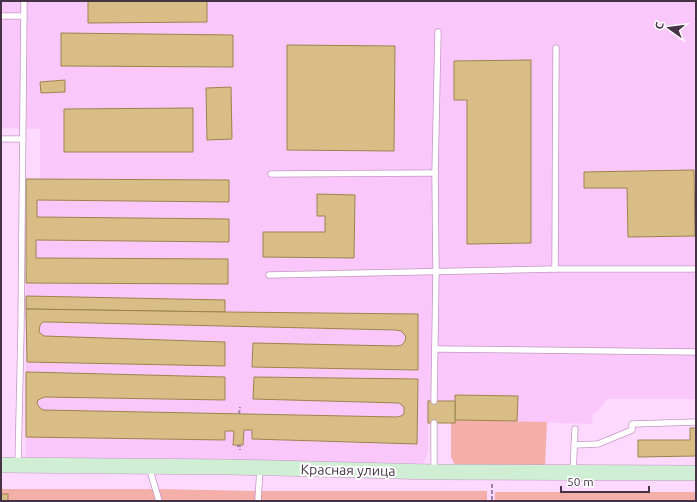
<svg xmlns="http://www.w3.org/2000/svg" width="697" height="502" font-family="Ubuntu,sans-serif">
  <rect width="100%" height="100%" fill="#fed9ff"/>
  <path fill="#fac7fb" d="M1,1H696V399H607L598,411L593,414L592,424L455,420V423H428V452L424,463L26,457V179H40V129L1,128Z"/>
  <g fill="#f3afa8">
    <path d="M455,420L547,422L545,466H458L454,463L451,457V423H455Z"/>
    <path d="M1,489H156L259,491H487V501H1Z"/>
    <rect x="495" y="492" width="201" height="9"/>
  </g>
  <g fill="#d8be86" stroke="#9c834c">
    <path d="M88,1H207V22L88,23Z"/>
    <path d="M61,33L233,35V67L61,66Z"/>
    <path d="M287,45L395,46L394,151L287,150Z"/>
    <path d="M531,60V243L467,244V100H454V61Z"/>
    <path d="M65,80V92L41,93L40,82Z"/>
    <path d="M231,87L232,139L207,140L206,88Z"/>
    <path d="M193,108V152H64V109Z"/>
    <path d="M694,170L695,236L628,237L627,188H584V172Z"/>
    <path d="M26,179L229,180V202L37,200V217L229,219V242L36,240V258L228,259V284L26,283Z"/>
    <path d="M317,194L355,195L354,258L263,257V232H325V216H317Z"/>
    <path d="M26,296L225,300V312L26,309Z"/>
    <path d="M26,309L225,312L418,314V370L252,367L253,343L397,346L402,345L405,341L406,337L404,334L401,331L396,330L48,322H43L40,325L39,332L44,336L225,342V366L27,362Z"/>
    <path d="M26,372L225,377V400L44,397L38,400L37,403L39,407L43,410L397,417L401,416L404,414V407L399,403L253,399L254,377L418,379L417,444L252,439V430H244L243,445H233L234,431H225V440L26,437Z"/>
    <path d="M455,395L518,396L517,421L455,420Z"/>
    <rect x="428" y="401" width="27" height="22"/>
    <path d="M690,428H696V456L638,457V440H690Z"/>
    <rect x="1" y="494" width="7" height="7"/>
  </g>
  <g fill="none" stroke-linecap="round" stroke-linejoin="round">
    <g stroke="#c297c3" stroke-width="7">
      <g id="lane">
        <path d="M1,16H24"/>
        <path d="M1,139H23"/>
        <path d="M271,174L435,173"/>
        <path d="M555,269L556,48"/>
        <path d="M269,275L555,269H696"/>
        <path d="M435,349L696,352"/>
        <path d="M434,401L436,272L435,173L438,32"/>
        <path d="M574,445L598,444L632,430V424L696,422"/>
        <path d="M18,465L21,330L24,1"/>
        <path d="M149,467L159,501"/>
        <path d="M434,472V423"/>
        <path d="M573,473L575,429"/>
        <path d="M258,501L260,468"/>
      </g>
    </g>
    <g stroke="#c297c3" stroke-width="16">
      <path id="secondary" d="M1,465L229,467L434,472L696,473"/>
    </g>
    <g stroke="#a084a0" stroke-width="2" stroke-dasharray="4 2" stroke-linecap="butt">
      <path d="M239,414L240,407"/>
      <path d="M237,446H240V450"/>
      <path d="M492,484V501"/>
    </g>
    <use href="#lane" stroke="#fff" stroke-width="5.5"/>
    <use href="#secondary" stroke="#d0eed4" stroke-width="15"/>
  </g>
  <g text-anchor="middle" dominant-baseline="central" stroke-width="4" stroke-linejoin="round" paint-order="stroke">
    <g font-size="14" fill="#453345" stroke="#fff">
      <text transform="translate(348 470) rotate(1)">Красная улица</text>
    </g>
  </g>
  <rect width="697" height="502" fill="none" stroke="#453345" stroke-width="4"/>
  <g transform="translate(669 28) rotate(284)" stroke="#ffffff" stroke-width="3" paint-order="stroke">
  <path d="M0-3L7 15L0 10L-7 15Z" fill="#453345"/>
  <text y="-6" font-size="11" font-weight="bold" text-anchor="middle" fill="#453345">С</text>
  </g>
  <path d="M561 486v6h88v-6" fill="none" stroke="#453345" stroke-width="2"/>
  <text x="567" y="486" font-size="12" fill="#453345" stroke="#ffffff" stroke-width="3" paint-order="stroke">50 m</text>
</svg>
